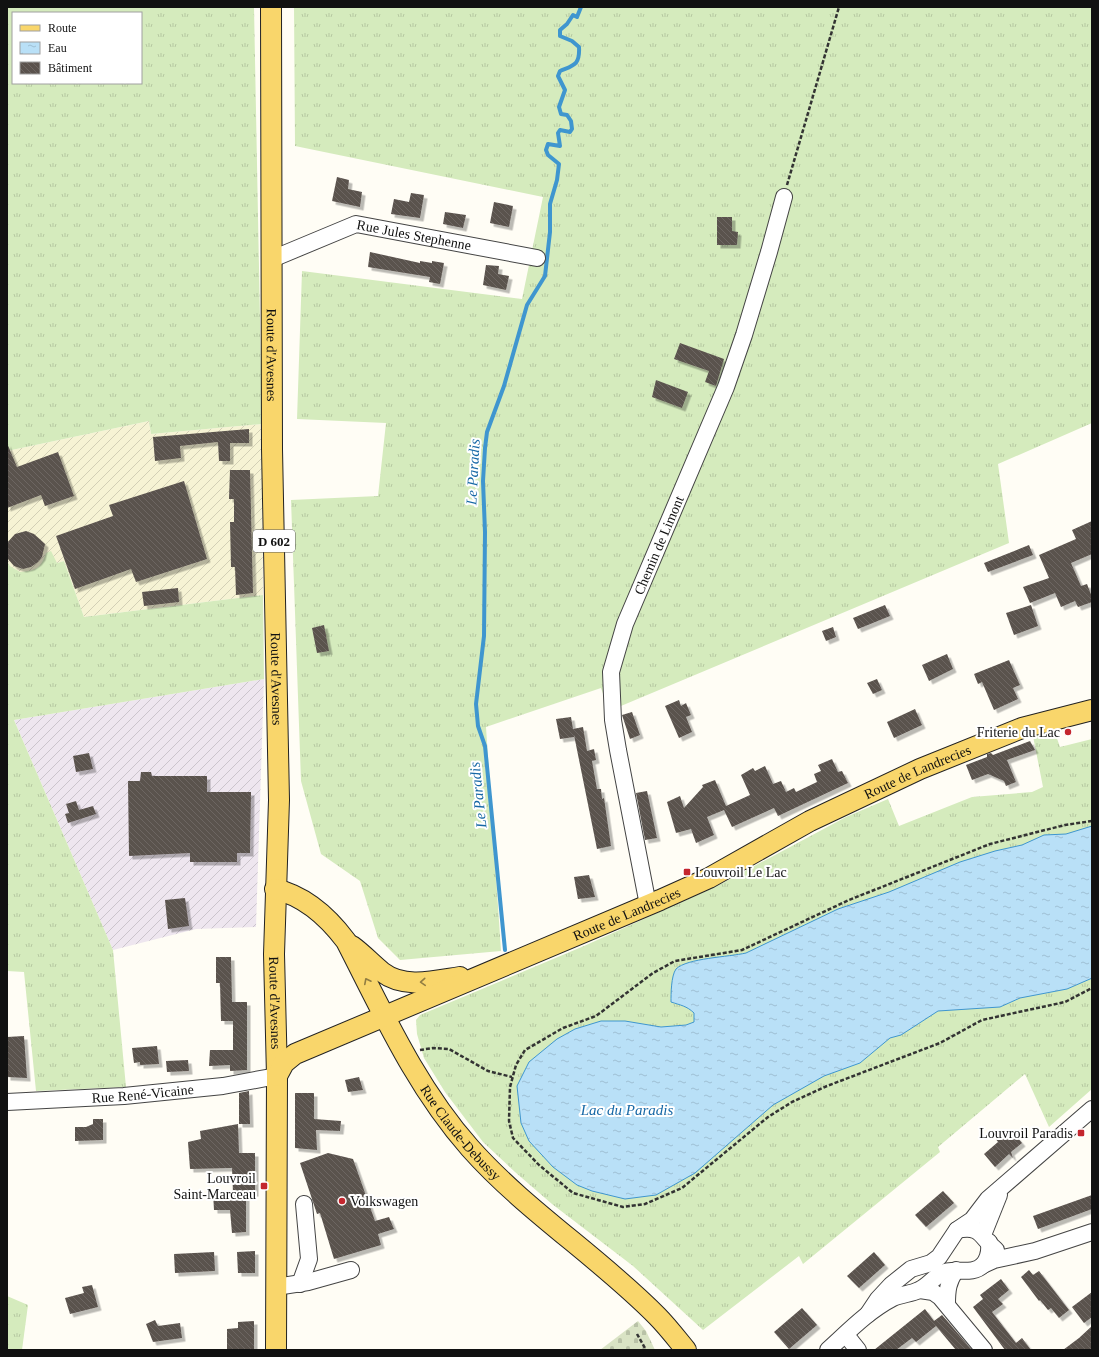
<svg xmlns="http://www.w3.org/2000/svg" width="1099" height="1357" font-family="'Times New Roman',serif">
  <defs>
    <pattern id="industrial-furrows" width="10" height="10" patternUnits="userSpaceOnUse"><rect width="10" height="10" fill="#eee6ef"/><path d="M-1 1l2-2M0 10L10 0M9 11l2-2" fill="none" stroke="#cbc4cc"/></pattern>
    <pattern id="farmland-furrows" width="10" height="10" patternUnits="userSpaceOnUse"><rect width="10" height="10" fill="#f6f3d4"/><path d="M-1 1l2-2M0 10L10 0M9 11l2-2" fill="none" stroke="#d2cfb5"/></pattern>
    <pattern id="grass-tufts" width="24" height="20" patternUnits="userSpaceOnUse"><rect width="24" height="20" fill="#d5ebbd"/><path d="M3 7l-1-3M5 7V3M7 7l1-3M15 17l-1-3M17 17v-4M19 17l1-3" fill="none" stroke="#b6c8a1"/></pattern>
    <pattern id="cemetery-stones" width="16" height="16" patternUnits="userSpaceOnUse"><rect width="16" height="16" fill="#d9e3c4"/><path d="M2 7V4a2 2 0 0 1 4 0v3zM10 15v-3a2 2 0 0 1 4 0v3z" fill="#b9c2a7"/></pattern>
    <pattern id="water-ripples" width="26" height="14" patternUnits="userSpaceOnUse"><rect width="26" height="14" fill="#b9e0f7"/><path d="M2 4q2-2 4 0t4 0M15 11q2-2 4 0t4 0" fill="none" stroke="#9ebfd3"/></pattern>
    <pattern id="building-back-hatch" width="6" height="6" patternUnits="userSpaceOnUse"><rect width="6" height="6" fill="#5a524d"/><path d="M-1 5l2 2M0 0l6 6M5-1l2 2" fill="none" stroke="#6d6662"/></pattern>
    <filter id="shadow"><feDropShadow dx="3.5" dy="3.5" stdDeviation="0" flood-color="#0004"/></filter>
  </defs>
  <rect width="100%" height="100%" fill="#fffdf5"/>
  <path fill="url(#industrial-furrows)" d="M264,679L256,927L196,929L113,950L14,720Z"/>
  <path fill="url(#farmland-furrows)" d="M149,421L151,434L262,424L263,595L84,617L64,561L57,563L46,553L41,565L34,570L20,573L10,566L7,561V451Z"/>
  <g fill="url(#grass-tufts)" fill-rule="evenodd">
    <path d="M7,7H254L262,424L151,434L149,421L7,451ZM13,13H141V83H13Z"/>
    <path d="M294,7H1092V423L998,464L1009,543L609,711L601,688L486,727L501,951L400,960L378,938L360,881L321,854L301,781L291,500L378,496L386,423L297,419L302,271L522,299L543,197L295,146Z"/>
    <path d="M51,551L57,563L64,561L84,617L263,595L264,679L14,720L113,950L126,1087L36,1091L24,972L7,971V561L10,566L20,572C37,570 40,569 46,553Z"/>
    <path d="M1054,730L1060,747L1092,739V1089L1049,1127L1025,1074L938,1147L940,1152L803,1264L799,1256L703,1330L633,1266L552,1204L515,1172L483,1142L445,1092L424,1058L417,1034L416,1020L420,1015L584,946L717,886L846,817L888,799L899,826L972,797L1032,792L1043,787L1033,736Z"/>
    <path d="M7,1296L28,1305L22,1350H7Z"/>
  </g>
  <path fill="url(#cemetery-stones)" d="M638,1321L646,1331L655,1350H600Z"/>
  <path fill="url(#water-ripples)" stroke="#3f96cf" d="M1092,826V978L1090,979L1067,989L1020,998L1000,1007L938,1011L901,1035L890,1038L860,1063L824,1076L773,1105L695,1173L656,1195L625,1199L592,1191L577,1185L553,1167L529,1141L521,1123L517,1086L529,1062L557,1039L575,1029L601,1021H625L661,1027L686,1025L694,1022V1013C687,1006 680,1005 671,1002C671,994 671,976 676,969C687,958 729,957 746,953L838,909L889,892L960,862L995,851L1022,845L1044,835L1066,834Z"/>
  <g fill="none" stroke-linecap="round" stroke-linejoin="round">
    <path stroke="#3f96cf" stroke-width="4" d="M505,950L485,746L478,726L476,704L484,636L485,532L483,481L485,448L487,432L504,386L527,305L545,276L550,232V204L557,180L559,164L548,155L546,150L548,144L560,146L558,133L560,130L570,132L572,129L571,121L567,115L561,114L559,107L565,90L558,76L560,71C574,65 580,65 579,47L572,41L560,36V30L567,24L573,15L577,17L581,7"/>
  </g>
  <g fill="url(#building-back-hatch)" filter="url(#shadow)">
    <path d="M337,177L349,180L348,189L362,192L360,207L332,201Z"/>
    <path d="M411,193L424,195L420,218L391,214L394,199L409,202Z"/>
    <path d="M494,202L513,206L509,227L490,223Z"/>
    <path d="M445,212L466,215L463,228L443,224Z"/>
    <path d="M717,217H732V231L738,232L737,245H717Z"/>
    <path d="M370,252L420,263V261L432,263V261L444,263L440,284L429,282L430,277L368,267Z"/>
    <path d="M486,265L499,266L498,274L509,276L506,290L483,285Z"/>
    <path d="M680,343L724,359L716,386L705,382L709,371L674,359Z"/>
    <path d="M656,380L688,392L682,408L652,397Z"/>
    <path d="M249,429V443H230V461H219L218,442L180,446L181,458L155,461L153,437Z"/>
    <path d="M7,443L17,467L58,452L74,496L45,506L41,495L7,508Z"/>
    <path d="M230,470H250L253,593L236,595L235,567H231L230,522H234V499H229Z"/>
    <path d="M184,481L207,559L136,582L131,569L75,589L56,536L113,516L109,505Z"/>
    <path d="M1092,521V554L1071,563L1081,586L1087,584L1092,597V602L1078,607L1075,601L1061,607L1055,593L1030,603L1023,587L1049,578L1039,555L1076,539L1072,530Z"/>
    <path d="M26,531L34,534L45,544L42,557L38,562L31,567L23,569L14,566L8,559L7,543L15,534Z"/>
    <path d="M1029,545L1033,555L988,572L984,563Z"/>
    <path d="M178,588L179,602L144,606L142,592Z"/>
    <path d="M885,605L890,616L858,629L853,618Z"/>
    <path d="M1031,605L1038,626L1014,635L1006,613Z"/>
    <path d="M324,625L329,651L317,653L312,628Z"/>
    <path d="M833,627L836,637L826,641L822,631Z"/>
    <path d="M947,654L953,669L929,681L922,665Z"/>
    <path d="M1009,660L1020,685L1013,688L1018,699L994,710L982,682L978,684L974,674Z"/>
    <path d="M877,679L882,690L873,694L867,683Z"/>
    <path d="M679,700L681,706L686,703L691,715L686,717L692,732L679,738L665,706Z"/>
    <path d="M915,709L922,725L894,738L887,722Z"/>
    <path d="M632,712L640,735L630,739L622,715Z"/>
    <path d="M571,717L573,729L583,727L587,751L594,749L596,760L592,761L597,789H601L602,799L604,798L611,846L597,849L574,735V737L560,739L556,719Z"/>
    <path d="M1030,741L1035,750L1007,760L1016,782L1006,786L1004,781L988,774L972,780L966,765L987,757V754L991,753L993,755Z"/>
    <path d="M89,753L93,769L76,772L73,756Z"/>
    <path d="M832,759L838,772L842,771L848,783L778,816L774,808L732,827L724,810L707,817L714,835L696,843L691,829L676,833L667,802L680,796L684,808L703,787L702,785L715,780L726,806L750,795L741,775L753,768L755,771L765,766L773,784L781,781L786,792L794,788L796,792L817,782L814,774L821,771L818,765Z"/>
    <path d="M141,772H151L152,776H207V792H251L250,853H237V862H190V853L129,856L128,781H140Z"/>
    <path d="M647,791L657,838L645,840L636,793Z"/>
    <path d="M76,801L79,810L93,806L96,814L68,823L65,814L69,813L66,804Z"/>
    <path d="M589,875L595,897L578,899L574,877Z"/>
    <path d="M185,898L189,926L168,929L165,900Z"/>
    <path d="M216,957H231L232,1002H247V1070L230,1071V1065L209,1066L210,1050H233V1021H221L220,983H216Z"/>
    <path d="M24,1036L27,1078L7,1077V1037Z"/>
    <path d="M157,1046L159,1064L140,1065V1062L134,1063L132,1048Z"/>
    <path d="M188,1060L189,1071L167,1072L166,1061Z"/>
    <path d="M359,1077L363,1090L348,1092L345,1080Z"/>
    <path d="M249,1091L250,1124H239V1093Z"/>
    <path d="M295,1093H314V1119L341,1121L340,1131L316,1130L317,1150L295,1148Z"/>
    <path d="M93,1119H103V1140L75,1141V1127H86L93,1124Z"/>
    <path d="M238,1124L239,1153H255V1193L246,1194V1232L232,1233L230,1210H214L213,1193H233L232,1168L190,1169L188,1142L201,1139L200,1131Z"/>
    <path d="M1006,1130L1007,1134L1011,1130L1022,1143L1011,1152L1013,1158L1009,1154L995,1167L984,1154L998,1142L995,1138Z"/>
    <path d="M328,1153L353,1159L375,1221L389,1217L394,1229L378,1234L381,1245L334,1259L320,1213L317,1214L300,1163Z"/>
    <path d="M943,1191L954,1203L926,1227L915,1215Z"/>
    <path d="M1092,1195V1209L1038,1229L1033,1216Z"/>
    <path d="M255,1251V1273H238L237,1252Z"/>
    <path d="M214,1252L215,1271L175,1273L174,1254Z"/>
    <path d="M874,1252L885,1265L859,1288L847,1276Z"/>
    <path d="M1029,1270L1033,1275L1039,1271L1069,1310L1059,1318L1051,1308L1048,1310L1040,1300L1039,1301L1021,1277Z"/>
    <path d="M1001,1279L1009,1290L998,1299L1003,1304L992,1312L1016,1343L1022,1338L1031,1350H1005L973,1307L983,1299L980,1295Z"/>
    <path d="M92,1285L98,1307L70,1314L65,1298L84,1293L82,1287Z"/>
    <path d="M1092,1292V1317L1084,1323L1072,1307Z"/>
    <path d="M802,1308L817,1325L789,1349L774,1332Z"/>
    <path d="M925,1309L934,1321L942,1315L972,1350H956L936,1326L916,1342L912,1338L896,1350H874Z"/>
    <path d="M155,1320L158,1326L180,1323L182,1338L153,1342L146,1324Z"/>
    <path d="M254,1321V1350H227V1329L238,1328V1322Z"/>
    <path d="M1092,1326V1350H1063L1079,1338Z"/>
  </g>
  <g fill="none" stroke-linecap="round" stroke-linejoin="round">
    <g stroke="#444" stroke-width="18">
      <g id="minor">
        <path id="s1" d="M272,259L356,224L537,258"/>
        <path id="s2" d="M648,905L618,750L613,720L611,672L625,624L726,387L744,335L769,252L784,197"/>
        <path id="s3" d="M7,1102L124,1096L223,1086L277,1076"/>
        <path d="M957,1230C982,1225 980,1237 996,1250"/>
        <path d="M983,1235L999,1195"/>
        <path d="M983,1265L994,1260L1035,1251L1092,1232"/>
        <path d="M300,1284L309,1259L304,1204"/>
        <path d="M276,1287L308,1282L351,1270"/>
        <path d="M920,1290L933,1292L940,1297L984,1350"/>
        <path d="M947,1304C947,1290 948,1282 956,1270"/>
        <path d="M868,1314L878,1299L891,1285L911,1269L931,1263L939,1257L957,1230L972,1220L988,1199L1092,1109"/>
        <path d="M846,1335L858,1350"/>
        <path d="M828,1350C849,1331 868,1311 893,1298C902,1294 911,1294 919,1290C928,1286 933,1278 942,1273C954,1267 972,1276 983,1265C989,1258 990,1251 989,1242"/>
      </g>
    </g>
    <g stroke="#222" stroke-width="22">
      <g id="major">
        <path id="s4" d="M271,7L272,449L279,800L274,954L277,1076L276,1350"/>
        <path id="s5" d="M275,889C305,896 328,917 346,941C383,1013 416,1087 470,1148C526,1211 598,1256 657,1316C667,1326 677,1339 686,1350"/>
        <path d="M352,946C363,954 372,964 382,972C404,989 434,981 460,977"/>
        <path id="s6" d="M277,1076L284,1063L295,1054L660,900L709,878L810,821L920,769L1022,728L1092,710"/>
      </g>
    </g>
    <g stroke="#333" stroke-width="2.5" stroke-dasharray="4 2" stroke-linecap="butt">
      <path d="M787,185L839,7"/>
      <path d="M1092,821L1065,825L990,844L849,900L742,950L675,961L653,973L596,1016L563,1028L525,1050L516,1065L510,1087L509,1121L513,1138L539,1165L573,1193L623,1207L645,1204L682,1188L768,1117L792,1102L827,1086L940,1043L982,1020L1065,1002L1092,988"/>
      <path d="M420,1050L433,1048L449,1049L488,1071L512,1077"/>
      <path d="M637,1334L646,1350"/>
    </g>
    <use href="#minor" stroke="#fff" stroke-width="16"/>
    <use href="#major" stroke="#f9d66b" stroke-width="20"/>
  </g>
  <defs><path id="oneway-chevron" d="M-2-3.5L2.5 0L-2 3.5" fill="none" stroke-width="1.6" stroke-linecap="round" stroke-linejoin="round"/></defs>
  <g stroke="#917d42">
    <use href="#oneway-chevron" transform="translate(367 981) rotate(-117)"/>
    <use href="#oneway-chevron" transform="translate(423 982) rotate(176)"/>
  </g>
  <g fill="#c4262e" stroke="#fff" stroke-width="1.5">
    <circle cx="1068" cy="732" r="4"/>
    <rect x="683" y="868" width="8" height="8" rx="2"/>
    <rect x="1077" y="1129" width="8" height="8" rx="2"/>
    <rect x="260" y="1182" width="8" height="8" rx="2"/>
    <circle cx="342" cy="1201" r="4"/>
  </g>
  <g text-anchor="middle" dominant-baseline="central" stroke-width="4" stroke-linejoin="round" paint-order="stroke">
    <rect fill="#fff" stroke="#585858" stroke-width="1" x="253" y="530" width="42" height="22" rx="3"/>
    <g font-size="13" font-weight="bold" fill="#111">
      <text x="274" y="541">D 602</text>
    </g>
    <g font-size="14" fill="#111" stroke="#fff">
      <text stroke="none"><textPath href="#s1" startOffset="150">Rue Jules Stephenne</textPath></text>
      <text stroke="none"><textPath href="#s4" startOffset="348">Route d'Avesnes</textPath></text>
      <text stroke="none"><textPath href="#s2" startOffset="372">Chemin de Limont</textPath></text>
      <text stroke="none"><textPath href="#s4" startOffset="672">Route d'Avesnes</textPath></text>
      <text stroke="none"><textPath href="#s6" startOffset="713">Route de Landrecies</textPath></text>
      <text stroke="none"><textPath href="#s6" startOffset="389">Route de Landrecies</textPath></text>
      <text stroke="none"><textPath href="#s4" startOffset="996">Route d'Avesnes</textPath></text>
      <text stroke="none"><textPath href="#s3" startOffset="136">Rue René-Vicaine</textPath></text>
      <text stroke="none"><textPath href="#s5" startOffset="314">Rue Claude-Debussy</textPath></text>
    </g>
    <g font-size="14" fill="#111" stroke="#fff" text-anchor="end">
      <text x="1060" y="732">Friterie du Lac</text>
      <text x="695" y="872" text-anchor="start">Louvroil Le Lac</text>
      <text x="1073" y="1133">Louvroil Paradis</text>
      <text x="256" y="1178">Louvroil<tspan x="256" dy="16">Saint-Marceau</tspan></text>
      <text x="350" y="1201" text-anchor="start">Volkswagen</text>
    </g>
    <g font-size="15" font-style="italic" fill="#1768a6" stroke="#fff">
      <text transform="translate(473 472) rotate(-87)">Le Paradis</text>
      <text transform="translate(478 795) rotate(-96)">Le Paradis</text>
      <text x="627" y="1110">Lac du Paradis</text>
    </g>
  </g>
  <rect width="1099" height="1357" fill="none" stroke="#111111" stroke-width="16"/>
  <rect x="12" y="12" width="130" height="72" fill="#ffffff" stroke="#a0a0a0"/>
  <rect x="20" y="25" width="20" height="6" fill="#f9d66b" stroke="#a0a0a0"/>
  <text x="48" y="32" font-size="12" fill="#111111">Route</text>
  <rect x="20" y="42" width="20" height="12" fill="url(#water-ripples)" stroke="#a0a0a0"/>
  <text x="48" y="52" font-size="12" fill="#111111">Eau</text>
  <rect x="20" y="62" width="20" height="12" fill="url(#building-back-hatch)" stroke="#a0a0a0"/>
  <text x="48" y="72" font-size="12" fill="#111111">Bâtiment</text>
</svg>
